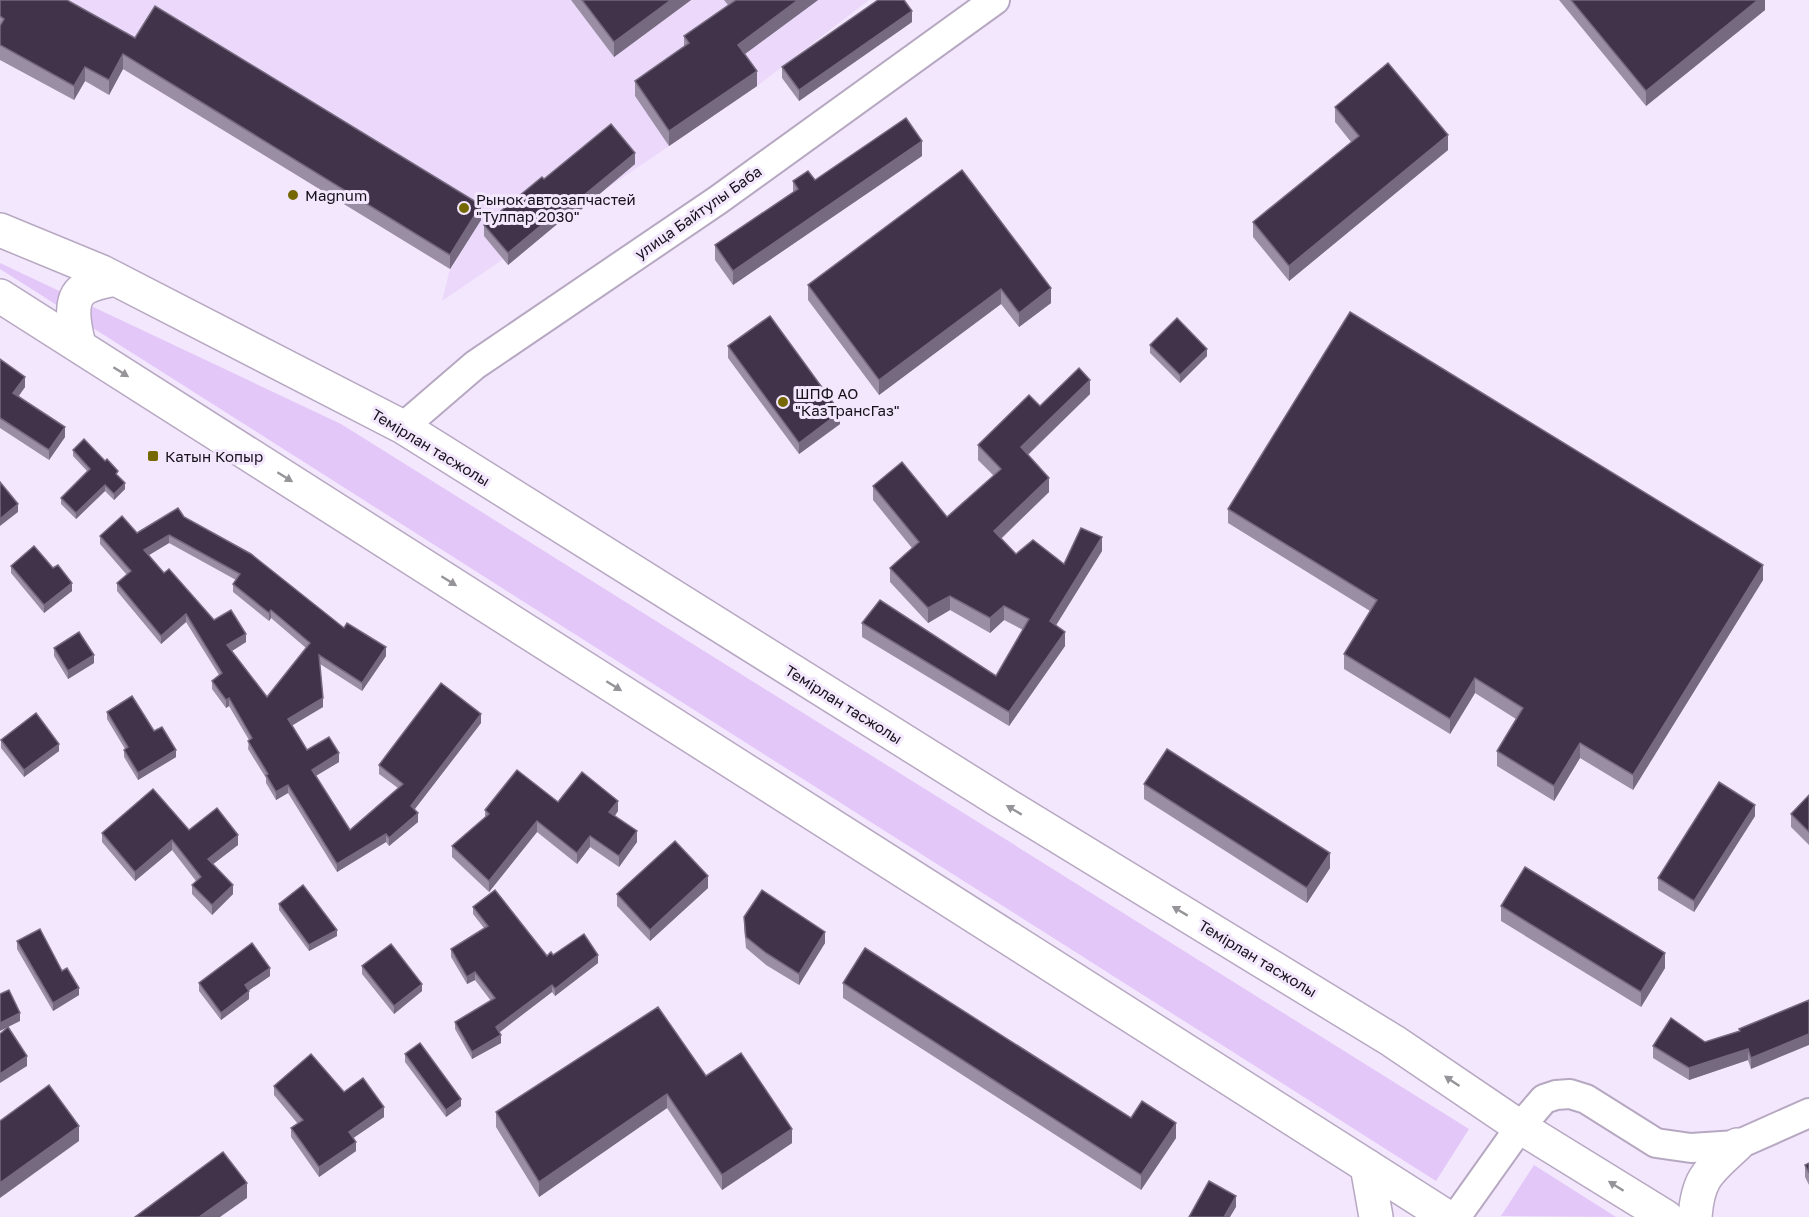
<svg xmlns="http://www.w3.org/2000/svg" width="1809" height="1217" font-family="'Golos Text',sans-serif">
  <rect width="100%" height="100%" fill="#f3e7fd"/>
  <path fill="#ebd8fa" d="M36,0H869L757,86L442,301L450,269L125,70L0,31Z"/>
  <g fill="#e3c7f8">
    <path d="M0,263L341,424L1469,1129L1436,1181L0,269Z"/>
    <path d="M1534,1165L1616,1217L1501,1216Z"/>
  </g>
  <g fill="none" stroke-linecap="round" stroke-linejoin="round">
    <g stroke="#b7a8c2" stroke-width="32">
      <g id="minor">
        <path d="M403,427L475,365L718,200L995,0"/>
        <path d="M1456,1217L1520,1127L1544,1099L1556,1095L1570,1094L1586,1099L1656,1143L1691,1148L1737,1145L1809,1113"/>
      </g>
    </g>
    <g stroke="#b7a8c2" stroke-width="36">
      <g id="major">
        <path d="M0,230L102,272L403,427L1000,801L1393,1041L1520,1127L1666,1217"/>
        <path d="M0,296L1447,1217"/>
        <path d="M79,345C75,328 66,297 87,287C95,283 106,281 115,279"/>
        <path d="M1367,1166L1376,1217"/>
        <path d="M1695,1217C1698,1177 1709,1171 1737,1145"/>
      </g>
    </g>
    <use href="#minor" stroke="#fff" stroke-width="28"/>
    <use href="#major" stroke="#fff" stroke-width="33"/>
  </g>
  <g fill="#9a8ea4" fill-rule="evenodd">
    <path d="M0,0L135,38L481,220L450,269L123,69L109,95L85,81L74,100L0,60Z"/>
    <path d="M571,0H691L614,57Z"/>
    <path d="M724,0H818L745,54L757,86L669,146L635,96V81L684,46V36L728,5Z"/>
    <path d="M1559,0H1765V10L1646,106Z"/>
    <path d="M912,22L799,101L782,78V67Z"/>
    <path d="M1335,107L1448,150L1289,281L1253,237V222L1351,142L1335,122Z"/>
    <path d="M922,156L733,285L715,260V245L793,192V181L815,180Z"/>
    <path d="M635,164L577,213L574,210L508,265L484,236V225L544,179Z"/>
    <path d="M962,170L1051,303L1019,327L1001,304L879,395L808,300V285Z"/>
    <path d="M1150,345L1207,356L1180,383L1150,353Z"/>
    <path d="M728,346L840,424L799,454L728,358Z"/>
    <path d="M0,359L25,387L19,396L65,437L49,460L0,428Z"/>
    <path d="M1090,394L1028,455L1049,492L1001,539L1016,554L1064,564L1102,551L1056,625L1065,646L1009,726L862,637V623L996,676L1023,630L1004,620L990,633L950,610L928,623L890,582V568L912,548L873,500V486L947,517L994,476L978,460V445L1040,406Z"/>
    <path d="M73,450L118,476L125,489L114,500L105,491L76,519L61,504V498L87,471L73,456Z"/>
    <path d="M1228,509L1763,580L1633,790L1580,758L1554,801L1497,766V751L1516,719L1475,693L1450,734L1344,669V654L1370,611L1228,523Z"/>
    <path d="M184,517L344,628L386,656L362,691L320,664L323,707L292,725L307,750L339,762L316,776L350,830L398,788L379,774V765L481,723L414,810L418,822L389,846L386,842L337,872L288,793L276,800L266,783V778L248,749L249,740L229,706L226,708L212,689V681L219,675L186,622L161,644L117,591V583L127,575L100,544V536L137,533ZM169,543L236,580L233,584V592L269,621L271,618L306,648L267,697L232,651L246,642L214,620L164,573L149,555Z"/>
    <path d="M11,566L72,591L44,613L11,573Z"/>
    <path d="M54,648L94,663L68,679L54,656Z"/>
    <path d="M107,712L176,757L138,780L124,757V750L125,749L107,719Z"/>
    <path d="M1,740L59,751L24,777L1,748Z"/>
    <path d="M1144,784L1330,868L1307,903L1144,799Z"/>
    <path d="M1809,795V845L1791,827V814Z"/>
    <path d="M558,802L618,811L615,816L637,842L619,867L590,847L577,864L537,832L489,892L452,857V846L485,817V810Z"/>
    <path d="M1755,816L1694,912L1658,890V878Z"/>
    <path d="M189,830L238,845L213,864L233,894L212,915L192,894V885L196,881L172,850L135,881L102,842V833Z"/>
    <path d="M708,888L650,941L617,906V894Z"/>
    <path d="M279,904L337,936L309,951L279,910Z"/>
    <path d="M1501,906L1665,968L1641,1007L1501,921Z"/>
    <path d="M473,907L547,956L553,955L598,963L555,996L552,992L499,1032L501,1043L472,1059L455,1029V1022L491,1001L475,980L467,984L451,957V949L484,928L473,914Z"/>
    <path d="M744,917L825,943L799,985L766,965L746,948L744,928Z"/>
    <path d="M17,941L62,971L79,995L53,1011L17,949Z"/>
    <path d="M362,966L422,991L394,1014L362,974Z"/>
    <path d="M270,976L249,990V999L221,1020L199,991V983Z"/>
    <path d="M843,983L1131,1118L1176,1138L1141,1190L843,998Z"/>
    <path d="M1809,1000L1751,1069L1748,1060L1689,1080L1653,1058V1046L1705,1042L1739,1031Z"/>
    <path d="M405,1054L461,1106L446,1117L405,1062Z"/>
    <path d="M706,1076L792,1143L722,1190L667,1108L539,1197L496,1127V1112Z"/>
    <path d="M274,1086L344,1092L384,1117L353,1138L356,1151L319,1177L291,1137V1128L298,1124L274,1095Z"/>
    <path d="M1809,1163V1185L1805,1177V1165Z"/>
  </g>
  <g fill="#766a80">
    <path d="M671,0H691L614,57V42Z"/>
    <path d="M798,0H818L738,59V45Z"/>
    <path d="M1758,0H1765V10L1646,106V91Z"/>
    <path d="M912,11V22L799,101V90Z"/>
    <path d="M123,54V69L109,95V80Z"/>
    <path d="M85,67V81L74,100V86Z"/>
    <path d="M757,71V86L669,146V131Z"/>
    <path d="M1448,135V150L1289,281V266Z"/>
    <path d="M922,141V156L733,285V271Z"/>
    <path d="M635,153V164L577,213V201Z"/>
    <path d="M574,198V210L508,265V253Z"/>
    <path d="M481,205V220L450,269V255Z"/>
    <path d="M1051,288V303L1019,327V313Z"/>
    <path d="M1001,289V304L879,395V380Z"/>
    <path d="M1207,349V356L1180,383V375Z"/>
    <path d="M25,377V387L13,403V393Z"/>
    <path d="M1090,380V394L1021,461V447Z"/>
    <path d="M840,412V424L799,454V443Z"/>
    <path d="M65,427V437L49,460V450Z"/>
    <path d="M1049,478V492L994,545V531Z"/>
    <path d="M125,483V489L114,500V494Z"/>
    <path d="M105,485V491L76,519V513Z"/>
    <path d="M18,504V512L0,526V519Z"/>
    <path d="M169,535V543L144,558V550Z"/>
    <path d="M1102,537V551L1050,635V621Z"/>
    <path d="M1763,565V580L1633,790V775Z"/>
    <path d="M72,583V591L44,613V605Z"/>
    <path d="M950,596V610L928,623V608Z"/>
    <path d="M1004,606V620L990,633V618Z"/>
    <path d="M271,610V618L269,621V613Z"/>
    <path d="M186,614V622L161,644V636Z"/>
    <path d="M1065,632V646L1009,726V712Z"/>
    <path d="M246,634V642L227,654V645Z"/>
    <path d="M386,647V656L362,691V683Z"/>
    <path d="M94,655V663L68,679V671Z"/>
    <path d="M1475,678V693L1450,734V719Z"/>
    <path d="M229,698V706L226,708V700Z"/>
    <path d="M323,698V707L288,728V719Z"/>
    <path d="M481,714V723L411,814V806Z"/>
    <path d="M1580,743V758L1554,801V786Z"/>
    <path d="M59,744V751L24,777V770Z"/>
    <path d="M176,750V757L138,780V773Z"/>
    <path d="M339,753V762L312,778V770Z"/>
    <path d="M288,785V793L276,800V792Z"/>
    <path d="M618,801V811L609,823V812Z"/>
    <path d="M1755,805V816L1694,912V901Z"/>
    <path d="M418,813V822L389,846V838Z"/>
    <path d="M537,821V832L489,892V881Z"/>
    <path d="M637,831V842L619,867V856Z"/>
    <path d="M386,834V842L337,872V864Z"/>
    <path d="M238,835V845L208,868V859Z"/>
    <path d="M590,836V847L577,864V853Z"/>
    <path d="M172,840V850L135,881V872Z"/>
    <path d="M1330,853V868L1307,903V888Z"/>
    <path d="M708,876V888L650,941V930Z"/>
    <path d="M233,885V894L212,915V905Z"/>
    <path d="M337,930V936L309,951V945Z"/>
    <path d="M825,932V943L799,985V974Z"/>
    <path d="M1665,953V968L1641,1007V992Z"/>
    <path d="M598,955V963L555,996V989Z"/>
    <path d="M270,968V976L245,993V985Z"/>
    <path d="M475,972V980L467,984V977Z"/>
    <path d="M422,984V991L394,1014V1006Z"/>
    <path d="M552,985V992L496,1035V1027Z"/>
    <path d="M79,988V995L53,1011V1003Z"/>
    <path d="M249,991V999L221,1020V1013Z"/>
    <path d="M20,1013V1021L0,1031V1023Z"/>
    <path d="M1809,1034V1045L1751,1069V1058Z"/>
    <path d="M501,1035V1043L472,1059V1052Z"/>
    <path d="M1748,1049V1060L1689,1080V1068Z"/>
    <path d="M27,1056V1066L0,1083V1074Z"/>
    <path d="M667,1094V1108L539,1197V1182Z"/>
    <path d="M461,1099V1106L446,1117V1110Z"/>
    <path d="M384,1107V1117L349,1141V1132Z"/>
    <path d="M1176,1123V1138L1141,1190V1175Z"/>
    <path d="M79,1126V1141L0,1198V1183Z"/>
    <path d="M792,1129V1143L722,1190V1175Z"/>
    <path d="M356,1142V1151L319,1177V1167Z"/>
    <path d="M247,1183V1198L220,1217H199Z"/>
    <path d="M1236,1196V1207L1230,1217H1224Z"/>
  </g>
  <g fill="#41344a" stroke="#766a80" stroke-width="1.5" fill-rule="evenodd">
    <path d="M0,0H67L135,38L155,6L481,205L450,255L123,54L109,80L85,67L74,86L0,45V26L4,19L0,16Z"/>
    <path d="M582,0H671L614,42Z"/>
    <path d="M736,0H798L738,45L757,71L669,131L635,81L689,43L684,36Z"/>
    <path d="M878,0H904L912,11L799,90L782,67Z"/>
    <path d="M1571,0H1758L1646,91Z"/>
    <path d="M1388,63L1448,135L1289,266L1253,222L1359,136L1335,107Z"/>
    <path d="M906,118L922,141L733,271L715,245L798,189L793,181L808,171L815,180Z"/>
    <path d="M611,124L635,153L577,201L574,198L508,253L484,225L542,177L544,179Z"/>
    <path d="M962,170L1051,288L1019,313L1001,289L879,380L808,285Z"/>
    <path d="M1350,312L1763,565L1633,775L1580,743L1554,786L1497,751L1523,708L1475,678L1450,719L1344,654L1377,600L1228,509Z"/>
    <path d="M770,316L840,412L799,443L728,346Z"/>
    <path d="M1177,318L1207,349L1180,375L1150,345Z"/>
    <path d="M0,359L25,377L13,393L65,427L49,450L0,418Z"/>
    <path d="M1079,368L1090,380L1021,447L1049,478L994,531L1016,554L1033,540L1064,564L1081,528L1102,537L1050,621L1065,632L1009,712L862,623L880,600L996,676L1029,619L1004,606L990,618L950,596L928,608L890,568L919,542L873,486L902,462L947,517L1001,469L978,445L1029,395L1040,406Z"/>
    <path d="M84,439L105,461L107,459L118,471L116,474L125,483L114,494L105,485L76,513L61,498L90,469L73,450Z"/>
    <path d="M0,482L18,504L0,519Z"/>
    <path d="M178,508L184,517L251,554L344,628L347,623L386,647L362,683L319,655L323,698L288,719L307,750L329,737L339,753L312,770L350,830L403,784L379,765L441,683L481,714L411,806L418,813L389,838L386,834L337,864L288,785L276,792L266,775L268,774L248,741L252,738L229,698L226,700L212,681L222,673L186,614L161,636L117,583L131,571L100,536L122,516L137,533ZM169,535L240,574L233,584L269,613L271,610L310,643L267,697L227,645L246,634L231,610L214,620L169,569L164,573L144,550Z"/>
    <path d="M34,546L53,568L58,565L72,583L44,605L11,566Z"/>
    <path d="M79,632L94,655L68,671L54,648Z"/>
    <path d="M132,696L154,731L162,727L176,750L138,773L124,750L128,747L107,712Z"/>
    <path d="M36,713L59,744L24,770L1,740Z"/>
    <path d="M1167,749L1330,853L1307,888L1144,784Z"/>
    <path d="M517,770L558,802L582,772L618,801L609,812L637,831L619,856L590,836L577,853L537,821L489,881L452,846L489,814L485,810Z"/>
    <path d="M1719,782L1755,805L1694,901L1658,878Z"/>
    <path d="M153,789L189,830L217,808L238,835L208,859L233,885L212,905L192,885L201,877L172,840L135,872L102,833Z"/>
    <path d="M1809,795V832L1791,814Z"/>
    <path d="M675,841L708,876L650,930L617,894Z"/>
    <path d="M1525,867L1665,953L1641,992L1501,906Z"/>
    <path d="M303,885L337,930L309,945L279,904Z"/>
    <path d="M495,890L547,956L551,952L553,955L584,934L598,955L555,989L552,985L496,1027L501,1035L472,1052L455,1022L495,998L475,972L467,977L451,949L488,926L473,907Z"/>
    <path d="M762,890L825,932L799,974L766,953L746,937L744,917Z"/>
    <path d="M40,929L62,971L67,968L79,988L53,1003L17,941Z"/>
    <path d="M252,943L270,968L245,985L249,991L221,1013L199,983Z"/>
    <path d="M391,944L422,984L394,1006L362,966Z"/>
    <path d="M865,948L1131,1118L1142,1101L1176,1123L1141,1175L843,983Z"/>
    <path d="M9,990L20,1013L0,1023V994Z"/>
    <path d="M1809,1000V1034L1751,1058L1748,1049L1689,1068L1653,1046L1671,1018L1705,1042L1740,1031L1739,1029Z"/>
    <path d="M658,1007L706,1076L741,1053L792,1129L722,1175L667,1094L539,1182L496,1112Z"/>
    <path d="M8,1027L27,1056L0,1074V1034Z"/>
    <path d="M420,1043L461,1099L446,1110L405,1054Z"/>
    <path d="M311,1054L344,1092L363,1078L384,1107L349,1132L356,1142L319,1167L291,1128L303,1120L274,1086Z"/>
    <path d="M49,1085L79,1126L0,1183V1121Z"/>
    <path d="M223,1152L247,1183L199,1217H135Z"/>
    <path d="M1809,1163V1173L1805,1165Z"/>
    <path d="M1209,1181L1236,1196L1224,1217H1189Z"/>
  </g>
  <defs><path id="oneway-solid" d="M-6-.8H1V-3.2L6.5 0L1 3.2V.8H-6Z" transform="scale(1.5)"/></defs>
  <g fill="#969498">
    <use href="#oneway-solid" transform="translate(121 372) rotate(32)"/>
    <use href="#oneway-solid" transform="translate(285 477) rotate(32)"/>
    <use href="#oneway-solid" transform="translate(449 581) rotate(32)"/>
    <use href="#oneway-solid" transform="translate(614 686) rotate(32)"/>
    <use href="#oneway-solid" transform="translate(1014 810) rotate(-149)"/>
    <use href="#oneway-solid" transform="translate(1180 911) rotate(-149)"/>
    <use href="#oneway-solid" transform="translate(1452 1081) rotate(-146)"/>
    <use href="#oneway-solid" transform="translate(1616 1186) rotate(-148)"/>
  </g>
  <g fill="#756800" stroke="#f3e7fd" stroke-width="2">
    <circle cx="293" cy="195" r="6"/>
    <circle cx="464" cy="208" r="6"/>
    <circle cx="783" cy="402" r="6"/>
    <rect x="147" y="450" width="12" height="12" rx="3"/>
  </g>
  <g text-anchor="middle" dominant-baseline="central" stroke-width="6" stroke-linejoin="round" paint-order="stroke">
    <g font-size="15" fill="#16111a" stroke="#f3e7fd" text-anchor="start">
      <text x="305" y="195">Magnum</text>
      <text x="476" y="199">Рынок автозапчастей<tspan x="476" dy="17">"Тулпар 2030"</tspan></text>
      <text x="795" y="393">ШПФ АО<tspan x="795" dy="17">"КазТрансГаз"</tspan></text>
      <text x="165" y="456">Катын Копыр</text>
    </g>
    <g font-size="15" fill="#16111a" stroke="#f3e7fd">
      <text transform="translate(698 212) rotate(-35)">улица Байтулы Баба</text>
      <text transform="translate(431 447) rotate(31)">Темірлан тасжолы</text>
      <text transform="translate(844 704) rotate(32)">Темірлан тасжолы</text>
      <text transform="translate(1258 958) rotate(31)">Темірлан тасжолы</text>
    </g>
  </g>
</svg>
